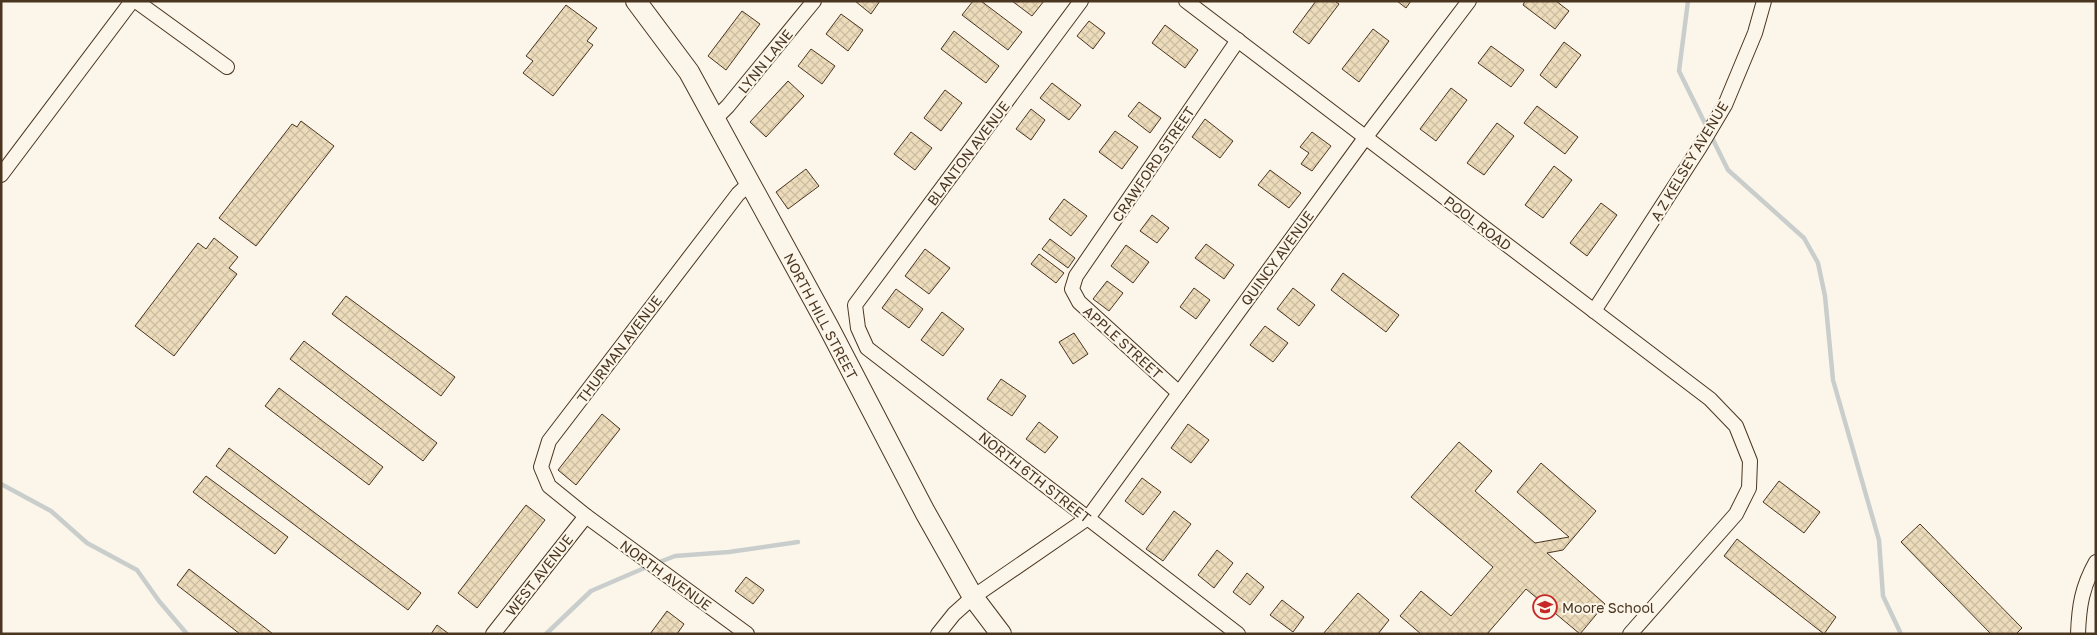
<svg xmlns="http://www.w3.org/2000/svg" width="2097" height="635" font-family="'Golos Text',sans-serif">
  <defs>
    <pattern id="building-cross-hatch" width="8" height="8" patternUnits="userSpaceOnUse" patternTransform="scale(1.25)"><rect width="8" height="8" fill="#ecdcbc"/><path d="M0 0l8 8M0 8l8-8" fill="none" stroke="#ccbda1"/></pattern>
  </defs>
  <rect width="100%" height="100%" fill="#fbf6e9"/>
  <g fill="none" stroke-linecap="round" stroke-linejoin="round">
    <g stroke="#c9cecd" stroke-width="4.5">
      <path d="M1688,1L1679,71L1728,170L1804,238L1818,263L1825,296L1833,380L1879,540L1883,596L1901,634"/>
      <path d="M1,484L51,511L87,543L137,570L159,601L187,634"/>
      <path d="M657,563L675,556L729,552L798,542"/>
      <path d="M546,634L591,591L649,566"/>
    </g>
  </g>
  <g fill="url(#building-cross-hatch)" stroke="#4a3520">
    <path d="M855,1H880L871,14Z"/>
    <path d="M973,1H981L1022,32L1008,50L962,15Z"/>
    <path d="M1012,1H1044L1032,16Z"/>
    <path d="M1316,1H1335L1339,4L1309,44L1293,32Z"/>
    <path d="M1397,1H1411L1406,8Z"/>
    <path d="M1525,1H1556L1569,11L1555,29L1523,5Z"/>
    <path d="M566,5L597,28L587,41L593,45L553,96L523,73L533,61L526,56Z"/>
    <path d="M742,11L760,24L726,70L708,56Z"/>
    <path d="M841,14L863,30L848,51L826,34Z"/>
    <path d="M1089,21L1105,33L1093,49L1077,36Z"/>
    <path d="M1165,25L1198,50L1185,68L1152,43Z"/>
    <path d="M1373,29L1389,41L1359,82L1342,69Z"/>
    <path d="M954,31L999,66L986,83L941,49Z"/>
    <path d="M1564,42L1581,55L1556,88L1540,75Z"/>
    <path d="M1491,46L1524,70L1511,87L1478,63Z"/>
    <path d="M811,49L835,66L822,84L798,66Z"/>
    <path d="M788,81L804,96L766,137L750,122Z"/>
    <path d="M1052,83L1081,105L1069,120L1040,98Z"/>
    <path d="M1451,88L1467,100L1436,141L1420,129Z"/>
    <path d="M945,90L962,103L941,131L924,118Z"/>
    <path d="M1139,102L1161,118L1150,133L1128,116Z"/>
    <path d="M1537,106L1578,137L1565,154L1524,123Z"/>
    <path d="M1031,109L1045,120L1031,140L1016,129Z"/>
    <path d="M1205,119L1233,141L1220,158L1192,137Z"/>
    <path d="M301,121L334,146L256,246L219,218L292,124L297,127Z"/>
    <path d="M1497,123L1514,136L1484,175L1467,163Z"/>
    <path d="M1115,131L1138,147L1122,169L1099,152Z"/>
    <path d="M911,132L932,148L915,170L894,154Z"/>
    <path d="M1312,132L1331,146L1312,171L1301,164L1309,153L1300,147Z"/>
    <path d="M1554,166L1572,180L1543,218L1525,205Z"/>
    <path d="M806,169L819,186L788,209L776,192Z"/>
    <path d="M1270,170L1301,193L1289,208L1258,185Z"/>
    <path d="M1064,199L1087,216L1071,236L1049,219Z"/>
    <path d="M1601,203L1617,215L1587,256L1570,243Z"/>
    <path d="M1152,215L1169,228L1157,243L1140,231Z"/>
    <path d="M214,238L238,257L229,268L237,274L174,356L135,326L198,243L206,249Z"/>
    <path d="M1050,239L1075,258L1068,268L1042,249Z"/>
    <path d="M1206,244L1234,265L1224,279L1195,258Z"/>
    <path d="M1126,245L1149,262L1133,283L1111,266Z"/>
    <path d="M925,249L950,268L929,294L905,276Z"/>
    <path d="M1039,254L1064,273L1056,283L1031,264Z"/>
    <path d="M1343,273L1399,315L1386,332L1331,290Z"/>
    <path d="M1107,281L1123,293L1109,311L1093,299Z"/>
    <path d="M1194,288L1210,300L1196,319L1180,307Z"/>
    <path d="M1293,288L1315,305L1299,326L1277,309Z"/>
    <path d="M896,289L923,309L909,328L882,308Z"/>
    <path d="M346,296L455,377L441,396L332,314Z"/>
    <path d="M942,312L964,329L943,356L921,340Z"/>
    <path d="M1265,326L1288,343L1273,362L1250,345Z"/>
    <path d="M1074,333L1088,354L1073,364L1059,342Z"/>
    <path d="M304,341L437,443L423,461L290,359Z"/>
    <path d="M1001,379L1026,396L1012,416L987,399Z"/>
    <path d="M279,388L383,467L369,485L265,406Z"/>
    <path d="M602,414L620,429L576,485L558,470Z"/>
    <path d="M1039,422L1058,437L1045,453L1026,439Z"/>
    <path d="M1188,424L1209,440L1191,463L1171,448Z"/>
    <path d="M1459,442L1492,471L1475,491L1535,543L1569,537L1517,492L1541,463L1596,511L1563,550L1547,553L1605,604L1580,634L1526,589L1487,634H1421L1400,616L1421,591L1451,616L1493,567L1411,497Z"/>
    <path d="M229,448L421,593L408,610L216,466Z"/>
    <path d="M206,476L288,537L275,554L193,492Z"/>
    <path d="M1142,478L1161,492L1143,515L1125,501Z"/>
    <path d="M1779,481L1820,512L1804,533L1763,502Z"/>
    <path d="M526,505L545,520L477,608L458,593Z"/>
    <path d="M1174,511L1191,524L1163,561L1146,549Z"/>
    <path d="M1920,524L2022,628L2016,634H1991L1901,542Z"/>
    <path d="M1737,539L1836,617L1824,634L1724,556Z"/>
    <path d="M1217,550L1233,563L1214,588L1198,575Z"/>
    <path d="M189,569L273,634H240L177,585Z"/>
    <path d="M1247,573L1264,587L1250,605L1233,592Z"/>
    <path d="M746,577L764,590L753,604L735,591Z"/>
    <path d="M1358,593L1389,620L1378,634H1323Z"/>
    <path d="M1282,600L1304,617L1293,632L1270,615Z"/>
    <path d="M667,611L684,624L677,634H650Z"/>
    <path d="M437,625L449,634H431Z"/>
  </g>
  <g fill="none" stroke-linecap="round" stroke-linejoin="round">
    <g stroke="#4a3520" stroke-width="16">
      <g id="street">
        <path d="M136,1L227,67"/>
        <path d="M1081,1L855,305L858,328L867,348L1238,634"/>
        <path d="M1186,1L1710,399L1736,426L1750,461L1749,488L1736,514L1630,634"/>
        <path d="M715,119L728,106L814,1"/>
        <path d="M1,175L132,1"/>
        <path d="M1594,311L1700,147L1725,105L1755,33L1764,1"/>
        <path d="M1179,393L1079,302L1072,289L1076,276L1238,40"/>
        <path d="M493,634L586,516"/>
        <path d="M747,634L586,516L549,486L541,467L549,441L738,194L749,184"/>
        <path d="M938,634L954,614L973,597L1088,518L1365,138L1469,1"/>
        <path d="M2078,634C2079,606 2082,587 2096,562"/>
      </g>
    </g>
    <g stroke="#4a3520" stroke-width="22">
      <path id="secondary" d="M636,1L689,72L828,326L925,512L973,597L1001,634"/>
    </g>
    <use href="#street" stroke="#fbf6e9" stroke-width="14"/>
    <use href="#secondary" stroke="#fbf6e9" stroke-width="20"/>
  </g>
  <defs>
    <g id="school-ring" transform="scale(1.25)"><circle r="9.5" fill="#fbf6e9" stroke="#c62828" stroke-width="1.5"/><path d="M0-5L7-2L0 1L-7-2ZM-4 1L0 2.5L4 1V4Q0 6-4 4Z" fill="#c62828"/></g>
  </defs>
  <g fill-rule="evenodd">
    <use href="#school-ring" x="1545" y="607"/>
  </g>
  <g text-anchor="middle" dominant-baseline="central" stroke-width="4" stroke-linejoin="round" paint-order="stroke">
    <g font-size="14" fill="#4a3520" stroke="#fbf6e9">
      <text transform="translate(765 61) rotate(-51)">LYNN LANE</text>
      <text transform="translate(968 153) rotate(-53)">BLANTON AVENUE</text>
      <text transform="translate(1689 161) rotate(-59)">A Z KELSEY AVENUE</text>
      <text transform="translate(1153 164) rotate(-56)">CRAWFORD STREET</text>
      <text transform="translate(1478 223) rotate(37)">POOL ROAD</text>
      <text transform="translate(1277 258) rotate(-54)">QUINCY AVENUE</text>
      <text transform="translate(821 316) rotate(62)">NORTH HILL STREET</text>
      <text transform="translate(1123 342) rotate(42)">APPLE STREET</text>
      <text transform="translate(619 349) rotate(-53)">THURMAN AVENUE</text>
      <text transform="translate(1035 477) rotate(38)">NORTH 6TH STREET</text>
      <text transform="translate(539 575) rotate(-52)">WEST AVENUE</text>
      <text transform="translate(666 575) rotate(36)">NORTH AVENUE</text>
    </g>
    <g font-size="14" fill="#4a3520" stroke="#fbf6e9" text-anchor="start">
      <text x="1562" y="607">Moore School</text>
    </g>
  </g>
  <rect width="2097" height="635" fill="none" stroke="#4a3520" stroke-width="5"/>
</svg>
